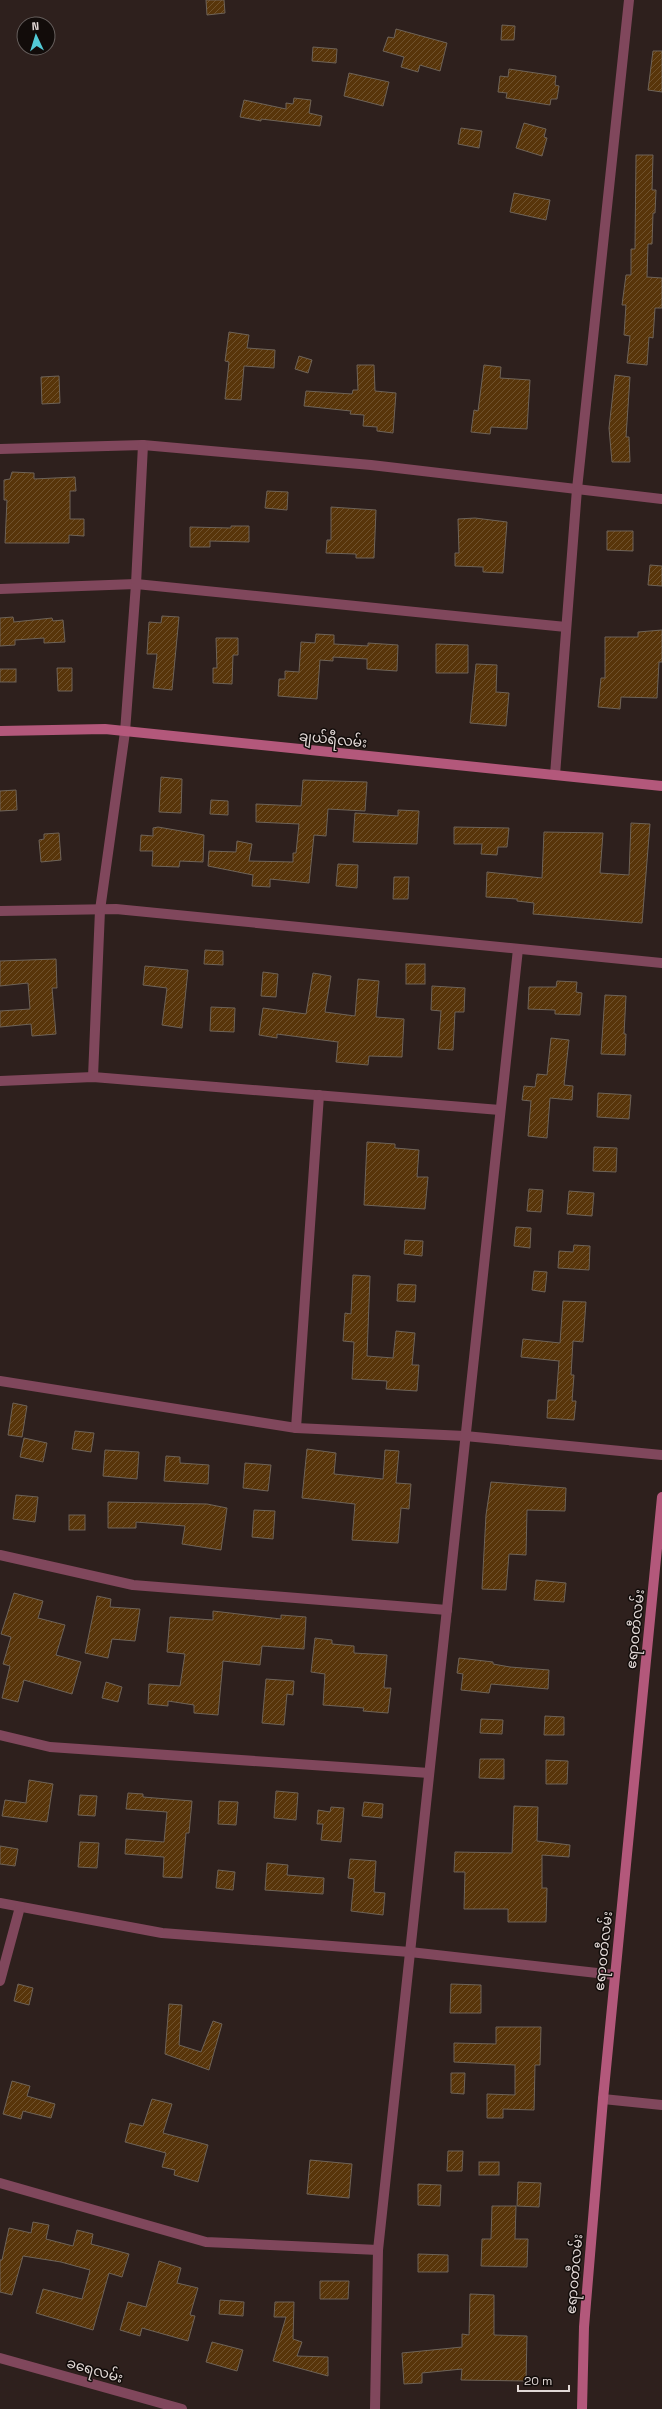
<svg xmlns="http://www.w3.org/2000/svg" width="662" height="2409" font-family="'Space Grotesk','Noto Sans Myanmar',sans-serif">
  <defs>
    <pattern id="building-hatch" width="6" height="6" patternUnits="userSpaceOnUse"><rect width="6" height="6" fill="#58350a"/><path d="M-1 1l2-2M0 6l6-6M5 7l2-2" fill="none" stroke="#70522d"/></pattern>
  </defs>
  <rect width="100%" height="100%" fill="#2e201d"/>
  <g fill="url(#building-hatch)" stroke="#6e6358">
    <path d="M206,0H224L225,13L207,15Z"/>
    <path d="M502,25L515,26L514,40H501Z"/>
    <path d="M396,29L447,43L440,71L420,65L418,72L401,67L404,57L383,51L388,37L394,38Z"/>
    <path d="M313,47L337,49L336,63L312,61Z"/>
    <path d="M653,51H662V92L648,90Z"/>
    <path d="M509,69L556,76L555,85L559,86L557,99H551L550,105L506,98L507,93L498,92L500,76L508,77Z"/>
    <path d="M349,73L389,82L383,106L344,96Z"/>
    <path d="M294,98L311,100L309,113L322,116L320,126L261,119V121L240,117L244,100L286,109V103L293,104Z"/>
    <path d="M524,123L546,129L544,137L547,138L542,156L516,148Z"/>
    <path d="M461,128L482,131L479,148L458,144Z"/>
    <path d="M636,155H653L652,190H656L655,213H653L652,244H648L647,277L662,278V308H655L653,338L649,337L647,365L627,363L630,336L624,335L626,305H622L626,275H631V249H635Z"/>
    <path d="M514,193L550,200L546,220L510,212Z"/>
    <path d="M229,332L249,335L247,348L275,350L274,368L244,366L241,400L225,399L229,362L225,361Z"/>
    <path d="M299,356L312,360L308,373L295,369Z"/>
    <path d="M357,365H374L375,391L396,393L393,433L377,431V427L363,426L364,415L350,414L351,411L304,406L306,391L352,394L353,390H358Z"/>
    <path d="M484,365L501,367L500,378L530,380L527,429L491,427L490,434L471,432L474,410L478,411Z"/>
    <path d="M615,375L630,377L626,437H629L630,462H612L609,428Z"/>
    <path d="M59,376L60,403L42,404L41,377Z"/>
    <path d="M12,472L34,473V479L75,477L76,491H70V519H84V536L69,535V543H5L7,500H4V480L10,479Z"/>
    <path d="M267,491L288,492L287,510L265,508Z"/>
    <path d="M331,507L376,510L374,558H356V554L326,553L327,540H331Z"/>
    <path d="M475,518L507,522L503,573L483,572V567L455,566V553H459L458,519Z"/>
    <path d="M231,526H249V542L210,541V547H190V527L231,528Z"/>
    <path d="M607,531H633V551L607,550Z"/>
    <path d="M650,565L662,566V586L648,585Z"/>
    <path d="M162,616L179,617L172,690L153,688L157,654H147L149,622L161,623Z"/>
    <path d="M13,617L14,622L52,618L53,621L63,620L65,642L44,643V638L15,640V645L0,646V618Z"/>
    <path d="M662,630V662H659L657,698L621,697L620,709L598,707L601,678H605V637H638V632Z"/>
    <path d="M316,634L334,635V644L368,646V643L398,645L397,671L367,669V659L333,657V661L320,660L317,699L278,696L279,679H285V671L299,672L301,642L315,643Z"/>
    <path d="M216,638H238V655H233L232,684L213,683V668H217Z"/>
    <path d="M436,644L468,645V673H436Z"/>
    <path d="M476,664L497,665L496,692L509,693L506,726L470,723Z"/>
    <path d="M57,668H72V691H58Z"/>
    <rect x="0" y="669" width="16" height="13"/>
    <path d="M161,777L182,779L181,813L159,812Z"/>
    <path d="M303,780L367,782L365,811L328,809L326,836L314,835L309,883L270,879V887L252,886L253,875L208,866L209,851L236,852L237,841L252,844L249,861L293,862V853H296L299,824L256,822V804L301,806Z"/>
    <path d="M16,790L17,810L0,811V791Z"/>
    <path d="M211,800L228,801V815L210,814Z"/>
    <path d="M398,810L419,811L417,844L353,842L355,813L398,816Z"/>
    <path d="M631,823L650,824L642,923L533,914L534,903L517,901V899L486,897L487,872L542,878L544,832L603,833L600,873L629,875Z"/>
    <path d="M158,827L204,835L203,862L180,861L179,867L152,866L153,851H140L141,835L153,836V828Z"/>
    <path d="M454,827L509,828L507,847H498L497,855L481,854L482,844H454Z"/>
    <path d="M59,833L61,860L41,862L39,840L44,839V834Z"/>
    <path d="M338,864L358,865L357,888L336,886Z"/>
    <path d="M394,877H409L408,899H393Z"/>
    <path d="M205,950L223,951V965L204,964Z"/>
    <path d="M56,959L57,988H52L56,1034L32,1036L31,1024L0,1027V1011L30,1009L28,983L0,986V961Z"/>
    <rect x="406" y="964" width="19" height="20"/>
    <path d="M145,966L188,970L182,1028L162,1025L167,988L143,985Z"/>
    <path d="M263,972L278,974L276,997L261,996Z"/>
    <path d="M313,973L331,976L325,1012L355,1016L358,979L379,981L376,1017L404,1019L402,1057L369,1056L368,1065L336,1062L338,1042L277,1034V1038L259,1035L263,1008L306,1014Z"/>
    <path d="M557,981L577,982L576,992L582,993L580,1015L555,1014V1010L528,1009L529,987H556Z"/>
    <path d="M432,986L465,988L464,1012H455L453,1050L438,1049L441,1011L431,1010Z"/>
    <path d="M605,995L626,996L624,1034H626L625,1055L601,1054Z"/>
    <path d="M211,1007L235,1008L234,1032L210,1031Z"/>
    <path d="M551,1038L569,1040L564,1085L573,1086L572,1100L550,1098L547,1138L528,1136L531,1101L522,1100L524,1086L535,1087L537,1074L547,1075Z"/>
    <path d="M598,1093L631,1095L629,1119L597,1117Z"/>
    <path d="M367,1142L395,1144V1148L419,1150L417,1177H428L425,1209L364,1205Z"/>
    <path d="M594,1147L617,1148L616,1172L593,1171Z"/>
    <path d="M529,1189L543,1190L541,1212L527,1211Z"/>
    <path d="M569,1191L594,1193L592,1216L567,1214Z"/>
    <path d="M516,1227L531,1228L530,1248L514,1246Z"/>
    <path d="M405,1240L423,1241L422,1256L404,1254Z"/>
    <path d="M574,1245L590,1246L589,1270L558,1268L559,1251L573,1252Z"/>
    <path d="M534,1271L547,1272L545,1292L532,1290Z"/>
    <path d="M353,1275L370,1276L367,1356L393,1358L396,1331L415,1333L412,1365H419L417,1391L386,1389L387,1381L352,1379L354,1342L343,1341L345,1313L351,1314Z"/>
    <path d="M398,1284L416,1285L415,1302L397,1301Z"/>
    <path d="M563,1301L586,1302L583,1342L573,1341L571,1375H574L572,1401H576L574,1420L547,1418L548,1400H556L559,1361L521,1357L523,1339L560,1343Z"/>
    <path d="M13,1403L27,1406L22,1437L8,1435Z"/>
    <path d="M75,1431L94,1433L91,1452L72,1449Z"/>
    <path d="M24,1438L47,1443L43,1462L20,1457Z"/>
    <path d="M307,1449L336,1453L334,1474L383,1479L385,1450L399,1451L396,1483L411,1484L409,1509L401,1508L398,1543L352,1540L355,1504L302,1498Z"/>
    <path d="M105,1450L139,1452L137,1479L103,1476Z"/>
    <path d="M166,1456L180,1457V1463L209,1465L208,1484L164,1481Z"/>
    <path d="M245,1463L271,1465L268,1491L243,1488Z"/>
    <path d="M491,1482L566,1488L565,1511L527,1510L526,1555L509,1554L506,1590L482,1589L486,1515Z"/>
    <path d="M16,1495L38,1497L35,1522L13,1519Z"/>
    <path d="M108,1502L207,1504L227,1508L221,1550L182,1544L185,1526L136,1522V1528H108Z"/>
    <path d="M254,1510L275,1511L273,1539L252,1537Z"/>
    <rect x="69" y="1515" width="16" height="15"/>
    <path d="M536,1580L566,1583L564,1602L534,1600Z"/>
    <path d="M14,1593L43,1601L38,1618L65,1625L56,1655L81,1662L72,1694L24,1680L18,1702L2,1698L10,1666L3,1664L11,1637L1,1634Z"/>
    <path d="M97,1596L111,1599L110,1607L140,1609L135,1641L112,1639L108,1658L85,1653Z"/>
    <path d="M213,1611L281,1619V1615L306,1617L304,1649L262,1646L260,1665L223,1661L218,1715L194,1713V1705L168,1701V1706L148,1704L149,1684L180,1686L185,1654L167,1652L170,1617L213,1620Z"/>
    <path d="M315,1638L332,1640V1644L354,1646V1653L387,1655L384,1688H391L388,1713L363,1711L364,1708L323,1705L325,1674L311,1672Z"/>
    <path d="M459,1658L493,1662V1664L510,1667L549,1670L548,1689L491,1684L489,1693L461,1690L463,1674L457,1673Z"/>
    <path d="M266,1679L294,1681L293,1695L287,1694L284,1725L262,1723Z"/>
    <path d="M106,1682L122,1687L118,1702L102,1698Z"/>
    <path d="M545,1716L564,1717V1735H544Z"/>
    <path d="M481,1719L503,1720L502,1734L480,1733Z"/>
    <path d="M480,1759H504V1779L479,1778Z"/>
    <path d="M546,1760L568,1761L567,1784H546Z"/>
    <path d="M29,1780L53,1784L47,1822L2,1816L5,1800L26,1803Z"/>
    <path d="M276,1791L298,1793L296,1820L274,1818Z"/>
    <path d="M128,1793L143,1794V1797L192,1801L189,1833H186L182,1878L163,1877L164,1857L125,1854L126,1839L164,1842L167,1812L126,1809Z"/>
    <path d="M80,1795L97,1796L95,1816L78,1815Z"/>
    <path d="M219,1801L238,1802L236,1825L218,1824Z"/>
    <path d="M364,1802L383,1804L382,1818L362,1816Z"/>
    <path d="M514,1806L538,1807L537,1841L570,1845L569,1857L542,1855V1888H547L546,1922H508V1909H464L465,1872H454L455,1852L512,1853Z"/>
    <path d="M331,1807L344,1808L341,1842L321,1840L323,1824H317L318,1810L330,1812Z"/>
    <path d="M80,1842L99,1843L97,1868L78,1867Z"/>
    <path d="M0,1846L18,1849L15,1866L0,1864Z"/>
    <path d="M350,1859L376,1861L374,1892L385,1893L383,1915L351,1911L354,1879L348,1878Z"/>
    <path d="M267,1863L288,1865L287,1875L324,1878L323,1894L265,1890Z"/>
    <path d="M218,1870L235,1872L233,1890L216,1888Z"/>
    <path d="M18,1984L33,1988L29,2005L14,2001Z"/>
    <path d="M451,1984L481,1985V2013H450Z"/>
    <path d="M169,2004L182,2005L179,2045L201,2052L213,2021L222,2024L209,2070L165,2054Z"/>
    <path d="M496,2027H541L540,2065H535L534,2110L503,2109V2118H487V2094L515,2095V2065L454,2062V2043L496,2044Z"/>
    <path d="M451,2073H465L464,2094L451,2093Z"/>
    <path d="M12,2081L30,2086L27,2096L55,2104L51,2118L23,2111L21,2119L3,2114Z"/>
    <path d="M152,2099L172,2104L163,2133L208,2145L198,2182L174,2175L175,2170L162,2167L166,2153L125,2142L130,2123L143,2126Z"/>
    <path d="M448,2151H463L462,2171H447Z"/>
    <path d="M310,2160L352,2164L349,2198L307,2194Z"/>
    <rect x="479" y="2162" width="20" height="13"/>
    <path d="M518,2182L541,2183L539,2207L517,2206Z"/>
    <path d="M418,2184L441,2185L440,2206L418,2205Z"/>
    <path d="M492,2206H516L515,2239H528L527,2267L481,2266L482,2239H491Z"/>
    <path d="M33,2222L49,2225L46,2239L73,2246L77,2230L93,2234L91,2244L129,2254L122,2277L109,2273L93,2330L36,2313L43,2289L82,2299L90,2270L61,2262L23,2256L12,2295L0,2292V2260H2L9,2228L31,2233Z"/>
    <path d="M418,2254L448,2255V2272H418Z"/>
    <path d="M159,2261L181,2268L177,2283L198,2288L190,2315L195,2316L188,2341L142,2328L140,2336L120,2330L128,2302L146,2307Z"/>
    <path d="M320,2281H349L348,2299H320Z"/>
    <path d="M470,2294L494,2295V2335L527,2336L526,2381L461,2380L462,2369L422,2373V2383L404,2384L402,2353L462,2347V2334L469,2335Z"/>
    <path d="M220,2300L244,2302L243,2316L219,2314Z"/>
    <path d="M275,2302H294L293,2339L302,2342L297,2356L328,2357V2376L273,2361L286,2317H274Z"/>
    <path d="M212,2342L243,2350L237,2371L206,2362Z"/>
  </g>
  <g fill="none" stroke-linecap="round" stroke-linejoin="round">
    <g stroke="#80475c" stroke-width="10">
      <path d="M0,449L143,445L371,465L662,499"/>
      <path d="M0,589L136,584L566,627"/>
      <path d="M555,775L577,489L629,0"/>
      <path d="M0,911L116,909L662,963"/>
      <path d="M93,1077L100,910L125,732L136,584L143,445"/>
      <path d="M0,1081L93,1077L500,1110"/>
      <path d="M0,1381L296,1428L465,1436L662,1455"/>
      <path d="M296,1428L319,1095"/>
      <path d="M0,1555L133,1585L447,1610"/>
      <path d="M0,1735L50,1747L429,1773"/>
      <path d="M0,1903L162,1933L410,1952L615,1975"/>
      <path d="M0,1981L20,1907"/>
      <path d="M603,2099L662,2105"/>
      <path d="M0,2183L206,2242L378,2250"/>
      <path d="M0,2358L182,2409"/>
      <path d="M375,2409L378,2250L518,949"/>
    </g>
    <g stroke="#b3587b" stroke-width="10">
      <path d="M0,731L105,729L662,786"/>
      <path d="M582,2409L584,2327L603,2099L662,1497"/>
    </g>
  </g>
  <g text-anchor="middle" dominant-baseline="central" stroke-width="3" stroke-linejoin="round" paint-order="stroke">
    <g font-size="14" fill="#e2d8d6" stroke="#120c0a">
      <text transform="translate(333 739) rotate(6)">ချယ်ရီလမ်း</text>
      <text transform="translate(635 1629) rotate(-84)">ဧရာဝတီလမ်း</text>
      <text transform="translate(603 1951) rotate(-84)">ဧရာဝတီလမ်း</text>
      <text transform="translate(574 2274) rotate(-85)">ဧရာဝတီလမ်း</text>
      <text transform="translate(95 2370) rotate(16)">ခရေလမ်း</text>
    </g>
  </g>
  <g transform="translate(36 36) rotate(356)"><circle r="19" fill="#120c0a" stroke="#655e5c"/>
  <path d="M0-3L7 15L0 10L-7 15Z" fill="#52cbd7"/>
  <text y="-6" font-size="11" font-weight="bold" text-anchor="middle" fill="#e2d8d6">N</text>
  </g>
  <path d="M518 2385v6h51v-6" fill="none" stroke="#e2d8d6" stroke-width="2"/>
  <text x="524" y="2385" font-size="12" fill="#e2d8d6" stroke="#120c0a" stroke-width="3" paint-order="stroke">20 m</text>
</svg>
